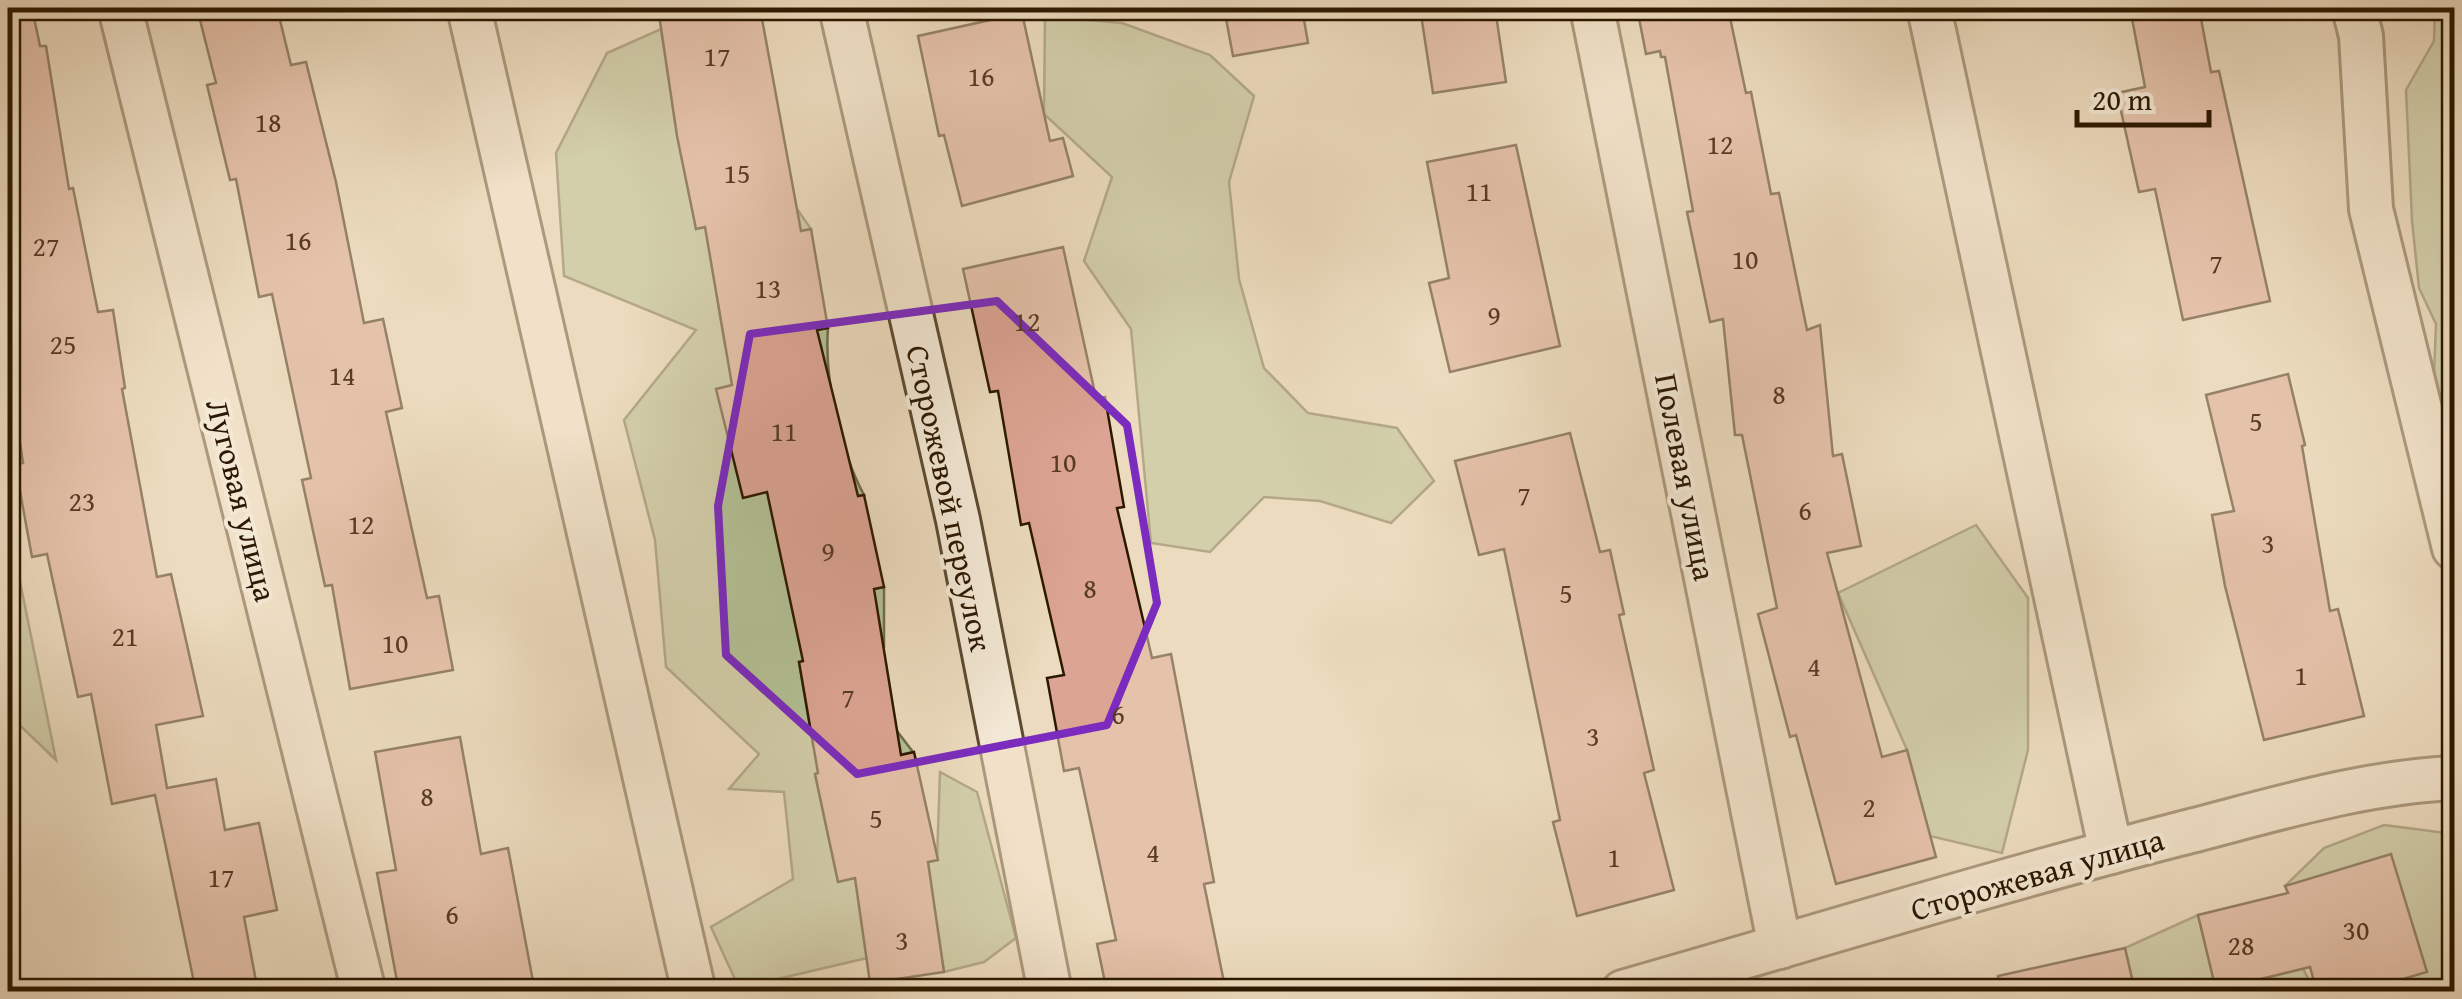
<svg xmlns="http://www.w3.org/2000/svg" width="2462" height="999" font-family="'Gentium Book Plus',serif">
  <rect width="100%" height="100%" fill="#ecdbbe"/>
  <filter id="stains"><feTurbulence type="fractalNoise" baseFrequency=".002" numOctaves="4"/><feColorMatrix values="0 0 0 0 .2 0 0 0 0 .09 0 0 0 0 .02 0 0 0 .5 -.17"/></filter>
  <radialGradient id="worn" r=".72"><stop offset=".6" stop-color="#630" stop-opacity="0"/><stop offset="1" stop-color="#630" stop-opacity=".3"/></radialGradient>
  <g fill="#b3c195" stroke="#706c4a" stroke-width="2.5">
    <path d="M2435,8H2454V440L2446,428L2434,375L2436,324L2419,288L2412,221L2406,90L2434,41Z"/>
    <path d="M1045,16L1122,23L1210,55L1254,96L1229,182L1239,279L1264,368L1308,413L1397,428L1434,481L1391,523L1320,501L1264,497L1210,552L1151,543L1131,329L1084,261L1112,177L1044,114Z"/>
    <path d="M661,29L696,229L797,209L811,229L709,247L725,345L828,328C824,379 840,450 864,495L773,513L792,606L884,587V647L799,662L813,745L897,731L913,752L815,774L838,881L937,860L940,772L977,792L1016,938L984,962L944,972L934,909L867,958L739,988L711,927L793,879L784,792L729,789L759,754L666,667L655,540L624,420L696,330L564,276L556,153L607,53Z"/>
    <path d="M8,522L56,760L8,714Z"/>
    <path d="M1976,525L2028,598V750L2002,853L1930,836L1907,750L1838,593Z"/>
    <path d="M2384,825L2454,834V991H2359L2285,886L2324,848Z"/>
    <path d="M2265,899L2315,991H2135L2125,948L2198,915L2216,990L2283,973Z"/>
  </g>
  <g fill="#dca493" stroke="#2c1800" stroke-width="2.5">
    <path d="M8,8H32L40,46H46L69,189L73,188L98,312L113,310L125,388L122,389L157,577L171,574L203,716L156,725L167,788L216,779L225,830L259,823L277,910L244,917L258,992H196L155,795L112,804L91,694L78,697L47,554L32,557L15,464L23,463L8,360Z"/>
    <path d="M197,8H277L291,65L306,62L336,182L364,323L383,319L402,408L386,412L427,598L439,596L453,670L350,689L332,585L325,586L302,480L311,478L272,294L259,297L236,179L230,180L207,85L216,83Z"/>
    <path d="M658,8H760L801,231L811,229L828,328L817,330L858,496L864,495L884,587L874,589L901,755L914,752L938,860L928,862L944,972L870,983L855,878L838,882L815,774L818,773L799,662L803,661L767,492L743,498L716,389L732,385L705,227L696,229L677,136Z"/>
    <path d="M1224,8H1302L1308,43L1233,56Z"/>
    <path d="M1420,8H1495L1506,82L1433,93Z"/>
    <path d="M1637,8H1728L1746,93L1751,92L1771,194L1779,193L1807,330L1820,325L1833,456L1842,454L1861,546L1827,553L1882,757L1907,750L1936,857L1836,884L1796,735L1790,737L1758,614L1777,608L1742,435H1735L1723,319L1710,322L1687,212L1693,211L1665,57H1661L1660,51L1646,54Z"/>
    <path d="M2130,8H2199L2211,72L2219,71L2270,301L2183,320L2155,189L2139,192L2117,93L2145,87Z"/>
    <path d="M1022,13L1050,141L1063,138L1073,176L962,206L944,135L939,136L918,36Z"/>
    <path d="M1516,145L1560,346L1450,372L1429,283L1449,278L1427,162Z"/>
    <path d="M1063,247L1096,398L1105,397L1124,507L1117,508L1152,658L1171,654L1214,882L1204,884L1226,992H1107L1097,944L1116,940L1079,768L1064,771L1047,678L1064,675L1029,523L1021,525L998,391L990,392L963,269Z"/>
    <path d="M2288,374L2305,445L2302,446L2330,611L2338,609L2364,716L2264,740L2225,586L2212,515L2234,511L2206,395Z"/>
    <path d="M1570,433L1600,552L1610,550L1624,614L1619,615L1654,770L1644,773L1674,890L1577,916L1553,822L1560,820L1504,549L1479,555L1455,461Z"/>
    <path d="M460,737L481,854L508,848L535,992H399L377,873L396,870L375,752Z"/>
    <path d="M2391,854L2427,972L2359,992H2317L2310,967L2216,990L2198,915L2288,893L2285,886Z"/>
    <path d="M2125,948L2135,992H1999L1998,976Z"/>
  </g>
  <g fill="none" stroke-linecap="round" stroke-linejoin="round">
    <g stroke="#5c4930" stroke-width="48">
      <g id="street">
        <path d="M120,8L364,992"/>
        <path d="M469,8L694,992"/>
        <path d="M841,8L958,520L1050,992"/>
        <path d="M1592,8L1780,947"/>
        <path d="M1929,8L2111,852"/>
        <path d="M2354,8L2361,36L2371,209L2454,548"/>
        <path d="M1623,992C1809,939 1993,882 2179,834C2270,811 2361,782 2454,778"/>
      </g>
    </g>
    <use href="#street" stroke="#f3e8d5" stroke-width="42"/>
  </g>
  <path d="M0 0H2462V999H0ZM997,301L1127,425L1157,603L1107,725L857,774L726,655L718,506L750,334Z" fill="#ecdbbe" fill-opacity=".55" fill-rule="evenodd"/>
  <path fill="none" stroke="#7b2cbf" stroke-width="8" stroke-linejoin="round" d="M997,301L1127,425L1157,603L1107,725L857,774L726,655L718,506L750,334Z"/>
  <g text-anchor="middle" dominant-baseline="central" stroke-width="8" stroke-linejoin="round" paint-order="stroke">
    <g font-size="28" fill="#583b25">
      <text x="717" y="55">17</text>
      <text x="981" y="75">16</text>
      <text x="268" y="121">18</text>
      <text x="1720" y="143">12</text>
      <text x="737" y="172">15</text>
      <text x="1479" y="190">11</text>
      <text x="298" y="239">16</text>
      <text x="46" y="245">27</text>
      <text x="1745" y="258">10</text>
      <text x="2216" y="262">7</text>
      <text x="768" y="287">13</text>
      <text x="1494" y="314">9</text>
      <text x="1027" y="320">12</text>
      <text x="63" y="343">25</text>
      <text x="342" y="374">14</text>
      <text x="1779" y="393">8</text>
      <text x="2256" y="420">5</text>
      <text x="784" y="430">11</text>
      <text x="1063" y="461">10</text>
      <text x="1524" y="494">7</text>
      <text x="82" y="500">23</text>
      <text x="1805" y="509">6</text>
      <text x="361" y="523">12</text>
      <text x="2268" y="542">3</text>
      <text x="828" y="550">9</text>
      <text x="1090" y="587">8</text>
      <text x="1566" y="592">5</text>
      <text x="125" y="635">21</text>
      <text x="395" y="642">10</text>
      <text x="1814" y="665">4</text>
      <text x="2301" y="674">1</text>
      <text x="848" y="696">7</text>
      <text x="1118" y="713">6</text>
      <text x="1593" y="735">3</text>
      <text x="427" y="795">8</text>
      <text x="1869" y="806">2</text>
      <text x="876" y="817">5</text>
      <text x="1153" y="851">4</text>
      <text x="1614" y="856">1</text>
      <text x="221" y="876">17</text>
      <text x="452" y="913">6</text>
      <text x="2356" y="929">30</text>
      <text x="902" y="939">3</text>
      <text x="2241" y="944">28</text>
    </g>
    <g font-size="32" fill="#2c1800" stroke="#f3e8d5">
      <text transform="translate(1686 477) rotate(79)">Полевая улица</text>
      <text transform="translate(950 498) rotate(78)">Сторожевой переулок</text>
      <text transform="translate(242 500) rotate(76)">Луговая улица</text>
      <text transform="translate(2037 874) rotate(-16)">Сторожевая улица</text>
    </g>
  </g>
  <rect width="2462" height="999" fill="none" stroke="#ecdbbe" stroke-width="40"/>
  <rect x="10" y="10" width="2442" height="979" fill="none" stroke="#2c1800" stroke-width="5"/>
  <rect x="20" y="20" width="2422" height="959" fill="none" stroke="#2c1800" stroke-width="2.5"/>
  <path d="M2077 110v15h132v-15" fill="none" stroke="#2c1800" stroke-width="5"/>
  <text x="2092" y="110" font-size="30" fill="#2c1800" stroke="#f3e8d5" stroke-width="8" paint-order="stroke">20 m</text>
  <rect width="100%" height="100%" filter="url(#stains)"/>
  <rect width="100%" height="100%" fill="url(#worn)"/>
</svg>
